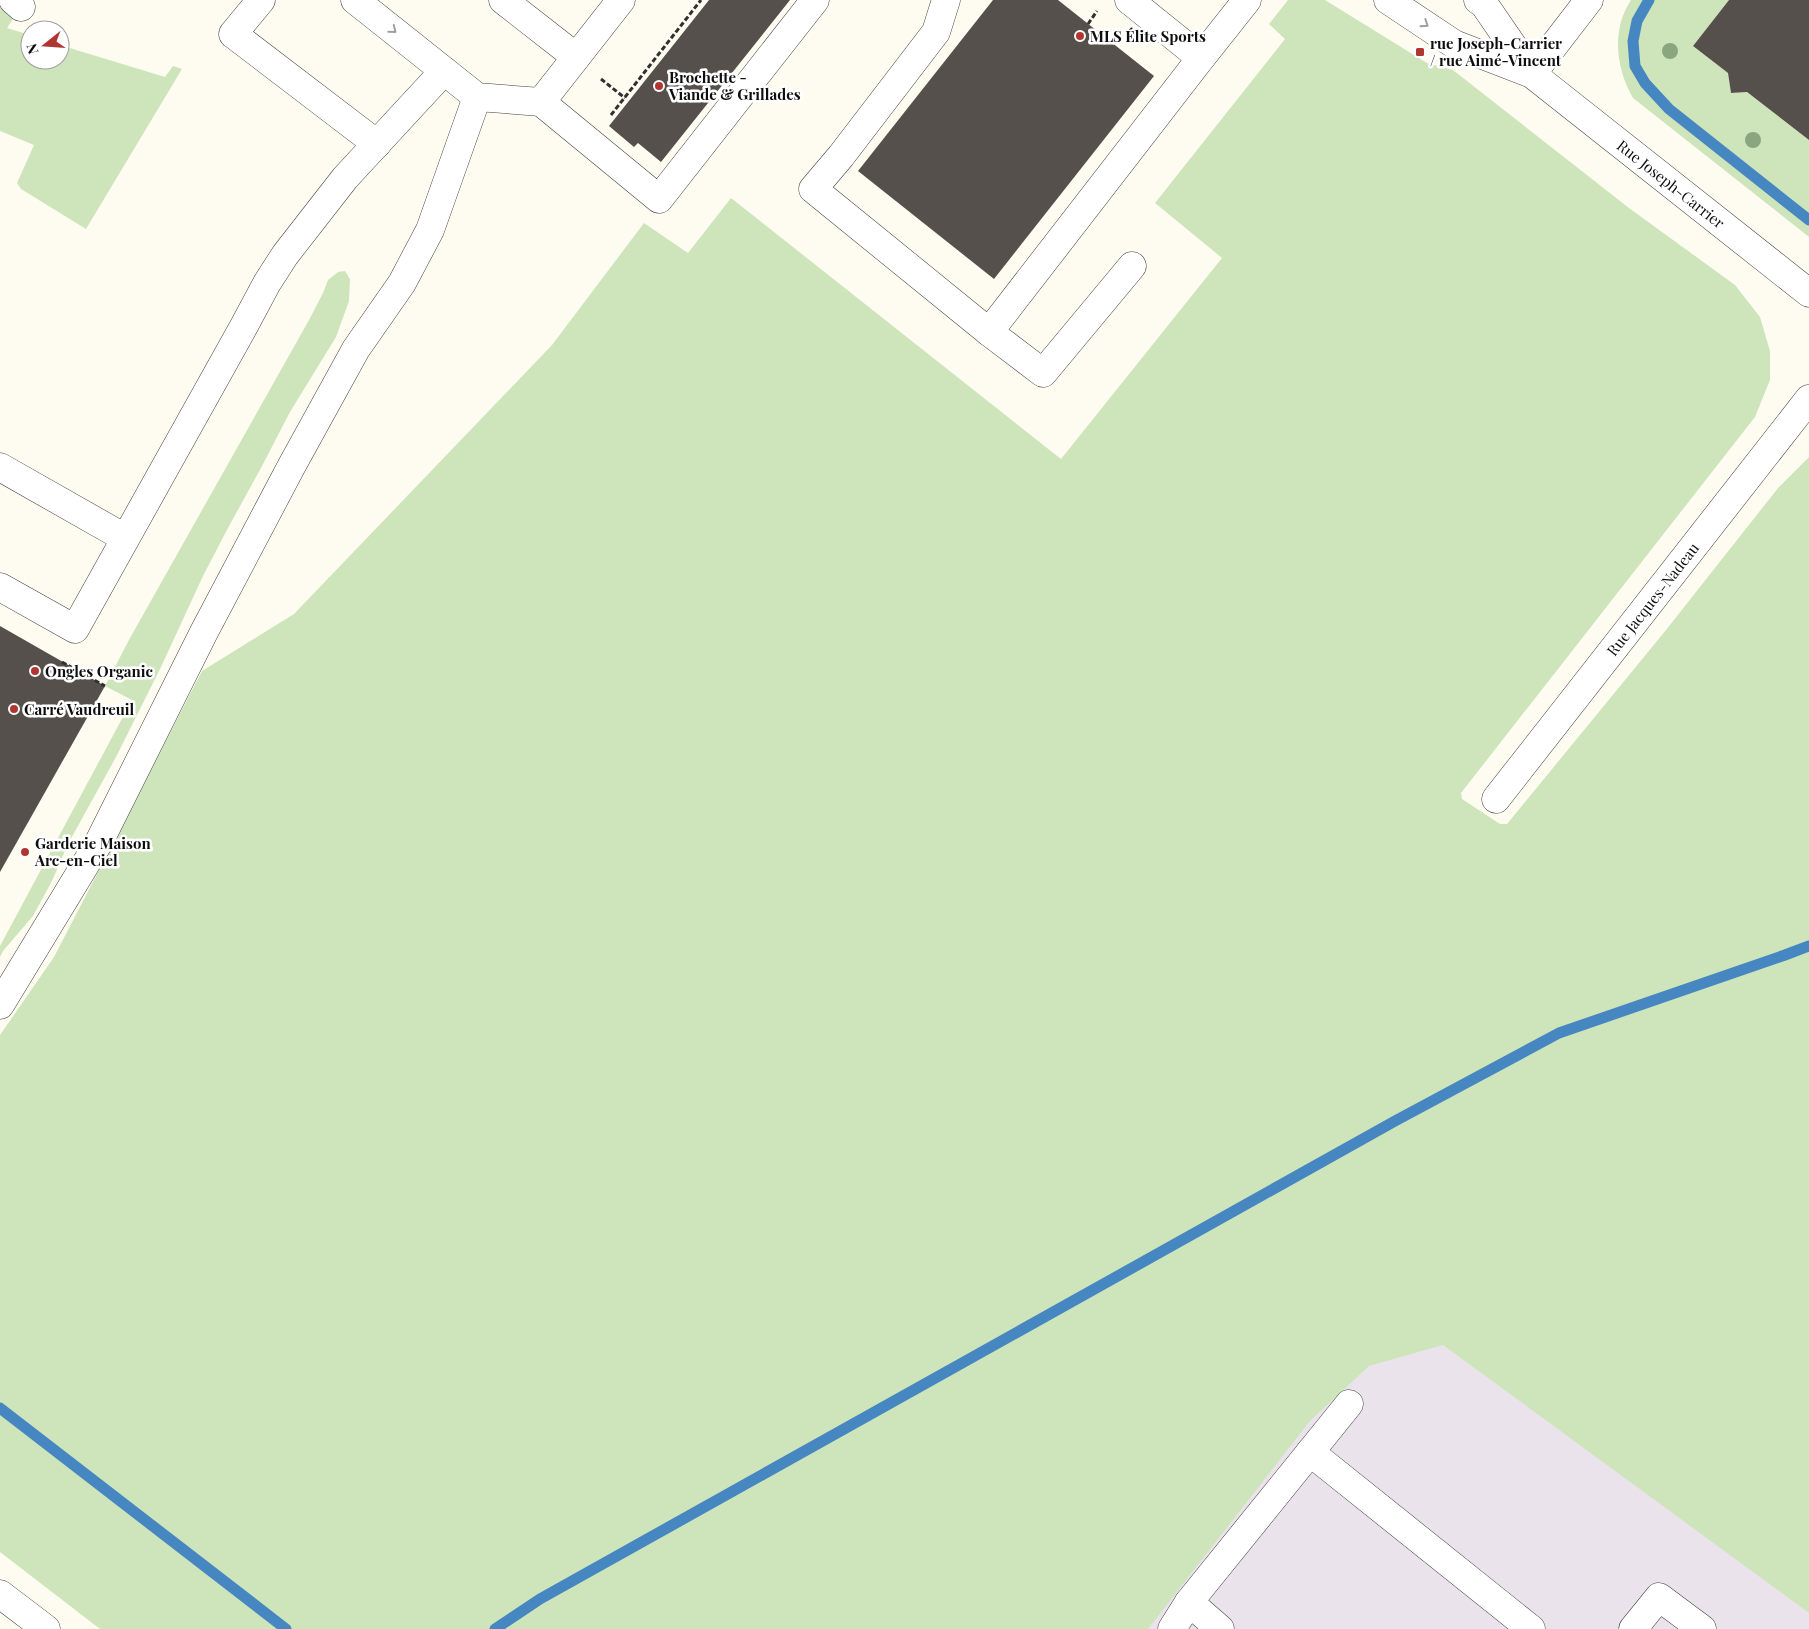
<svg xmlns="http://www.w3.org/2000/svg" width="1809" height="1629" font-family="'Playfair Display',serif">
  <rect width="100%" height="100%" fill="#fefcf0"/>
  <path fill="#ebe3ec" d="M1302,1204L1809,1597V1629H549Z"/>
  <g fill="#cee5bc">
    <path d="M0,0L21,7L7,28L30,35V60H60V45L165,77L173,66L182,69L86,229L21,189L17,183L34,145L0,131Z"/>
    <path d="M1288,0H1325L1427,63L1453,70L1629,208L1735,285L1760,317L1770,351V380L1755,417L1461,793L1462,799L1500,824H1507L1666,630L1778,488L1809,457V1613L1443,1345L1369,1366L1310,1421L1148,1629H100L0,1552V1035L54,957L202,671L294,614L552,345L644,223L688,253L731,198L1061,459L1222,258L1155,203L1285,39L1269,24Z"/>
    <path d="M1631,0H1729L1693,46L1728,73L1731,93L1747,92L1809,140V237L1633,98C1616,69 1611,30 1631,0Z"/>
    <path d="M345,271L350,279L349,301L336,337L290,412L262,466L228,528L203,576L161,667L116,757L68,844L52,881L33,916L3,951L0,957V946L132,700L105,686L130,638L309,320L323,293L328,280L338,272Z"/>
  </g>
  <g fill="none" stroke-linecap="round" stroke-linejoin="round">
    <g stroke="#4787c1" stroke-width="11">
      <path d="M1649,0L1637,21L1633,41L1635,66L1645,83L1669,109L1809,220"/>
      <path d="M0,1408L286,1629"/>
      <path d="M495,1629L540,1599L1395,1121L1559,1033L1785,955L1809,946"/>
    </g>
  </g>
  <g fill="#55504b">
    <path d="M709,0H790L661,162L638,143L634,147L609,126Z"/>
    <path d="M993,0H1058L1154,76L994,279L858,171Z"/>
    <path d="M1729,0H1809V140L1747,92L1731,93L1728,73L1693,46Z"/>
    <path d="M0,626L105,686L0,872Z"/>
  </g>
  <g fill="none" stroke-linecap="round" stroke-linejoin="round">
    <g stroke="#414141" stroke-width="29">
      <g id="minor">
        <path d="M13,0L21,7"/>
        <path d="M261,0L233,34L377,144"/>
        <path d="M355,0L477,97L541,102"/>
        <path d="M503,0L576,57"/>
        <path d="M621,0L541,102L659,199L815,0"/>
        <path d="M946,0L936,32L841,156L813,189L989,332L1201,58"/>
        <path d="M1129,0L1201,58L1247,0"/>
        <path id="s1" d="M1388,0L1454,44L1532,74L1809,293"/>
        <path d="M1478,0L1484,4L1532,74"/>
        <path d="M1532,74L1589,0"/>
        <path d="M989,332L1043,373L1132,266"/>
        <path d="M0,467L125,538"/>
        <path d="M0,587L75,629L244,326L267,283L285,255L345,178L444,71"/>
        <path id="s2" d="M1496,799L1809,399"/>
        <path d="M0,1005L99,842L204,632L291,467L356,349L402,283L430,230L477,97"/>
        <path d="M1310,1452L1531,1629"/>
        <path d="M0,1594L46,1629"/>
        <path d="M1189,1602L1220,1629"/>
        <path d="M1172,1629L1189,1602L1349,1404"/>
        <path d="M1633,1629L1659,1597L1702,1629"/>
      </g>
    </g>
    <g stroke="#303030" stroke-width="3" stroke-dasharray="5 2.5" stroke-linecap="butt">
      <path d="M1088,24L1097,11"/>
      <path d="M601,79L625,98"/>
      <path d="M611,115L701,0"/>
      <path d="M62,662L105,686"/>
    </g>
    <use href="#minor" stroke="#fff" stroke-width="28"/>
  </g>
  <g fill="#8aa680">
    <circle cx="1670" cy="51" r="8"/>
    <circle cx="1753" cy="140" r="8"/>
  </g>
  <defs><path id="oneway-chevron" d="M-2-3.5L2.5 0L-2 3.5" fill="none" stroke-width="1.6" stroke-linecap="round" stroke-linejoin="round" transform="scale(1.25)"/></defs>
  <g stroke="#9f9f9f">
    <use href="#oneway-chevron" transform="translate(1425 24) rotate(34)"/>
    <use href="#oneway-chevron" transform="translate(393 30) rotate(39)"/>
  </g>
  <g fill="#b13632" stroke="#fff" stroke-width="2">
    <circle cx="1080" cy="36" r="5"/>
    <rect x="1415" y="47" width="10" height="10" rx="2.5"/>
    <circle cx="659" cy="86" r="5"/>
    <circle cx="35" cy="671" r="5"/>
    <circle cx="14" cy="709" r="5"/>
    <circle cx="25" cy="852" r="5"/>
  </g>
  <g text-anchor="middle" dominant-baseline="central" stroke-width="5" stroke-linejoin="round" paint-order="stroke">
    <g font-size="15" font-weight="bold" fill="#0e0e0e" stroke="#fff" text-anchor="start">
      <text x="1090" y="36">MLS Élite Sports</text>
      <text x="1430" y="43">rue Joseph-Carrier<tspan x="1430" dy="17">/ rue Aimé-Vincent</tspan></text>
      <text x="669" y="77">Brochette -<tspan x="669" dy="17">Viande &amp; Grillades</tspan></text>
      <text x="45" y="671">Ongles Organic</text>
      <text x="24" y="709">Carré Vaudreuil</text>
      <text x="35" y="843">Garderie Maison<tspan x="35" dy="17">Arc-en-Ciel</tspan></text>
    </g>
    <g font-size="15" fill="#0e0e0e" stroke="#fff">
      <text stroke="none"><textPath href="#s1" startOffset="340">Rue Joseph-Carrier</textPath></text>
      <text stroke="none"><textPath href="#s2" startOffset="254">Rue Jacques-Nadeau</textPath></text>
    </g>
  </g>
  <g transform="translate(45 45) rotate(253)"><circle r="24" fill="#ffffff" stroke="#9f9f9f"/>
  <path d="M0-4L9 19L0 12L-9 19Z" fill="#b13632"/>
  <text y="-8" font-size="14" font-weight="bold" text-anchor="middle" fill="#0e0e0e">N</text>
  </g>
</svg>
